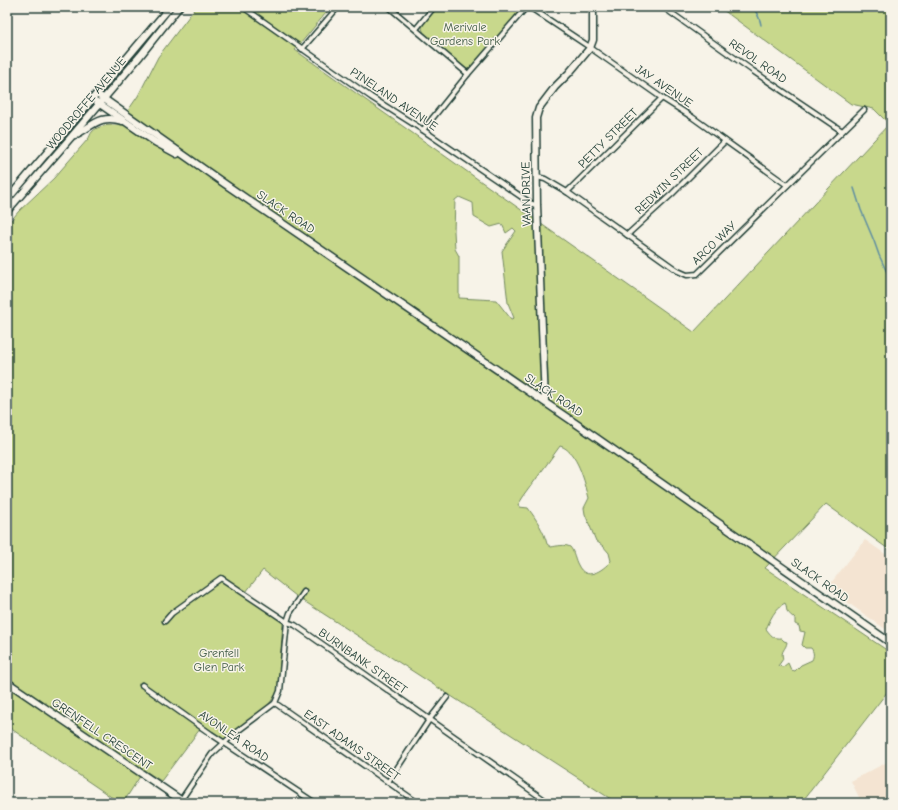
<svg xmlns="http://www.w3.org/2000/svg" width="898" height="810" font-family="'Comic Neue',sans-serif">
  <rect width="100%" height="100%" fill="#f7f3e8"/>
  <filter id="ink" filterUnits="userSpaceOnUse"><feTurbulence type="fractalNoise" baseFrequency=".025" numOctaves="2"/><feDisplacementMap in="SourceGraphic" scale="8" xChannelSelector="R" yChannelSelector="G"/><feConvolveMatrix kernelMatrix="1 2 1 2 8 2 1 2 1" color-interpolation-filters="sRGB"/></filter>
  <g filter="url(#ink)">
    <g fill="#f4e4d2">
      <path d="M865,540L891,558V633L827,588Z"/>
      <path d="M891,760V803H862L851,781Z"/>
    </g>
    <g fill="#c8d88c" stroke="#748a60" fill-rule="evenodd">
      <path d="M196,7H300L310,10L319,7H331L295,50L694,332L889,124L874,109L851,104L719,7H891V551L826,504L765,568L891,653V687L801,803H617L296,596L263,570L246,592L225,583L283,622L278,691L267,707L224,739L203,725L161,781L144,770L123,803H120L7,726V225L19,211L54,178L88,139C90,137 90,134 92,132C98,125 110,125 118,125L138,96L158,57ZM459,197L473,203L474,217L491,227L502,224L506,233L513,228L516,231L502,251L508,303L514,318L511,319L496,300L459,298V256L455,249L454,231L455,200ZM560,446C577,450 585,483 589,498L584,508L585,514L596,541L603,546L609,553L611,561C602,571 586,582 578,565C575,560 574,551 570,547C565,544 557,546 551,547L547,544C544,531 536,519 528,508L519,507L518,505L523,497ZM785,603C787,606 786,608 787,611C789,614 792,616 795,619V624L799,626L800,631L805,632L802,645L805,648H811C814,652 814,656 812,660L801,665L795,671L791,670L788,663L783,667L778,666L783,659C780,650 786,650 787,642L784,641L781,638C773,639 771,635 766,629C770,620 775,608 785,603Z"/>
      <path d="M438,7H521V10L470,68L468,69L465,68L424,34L422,28L424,23Z"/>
    </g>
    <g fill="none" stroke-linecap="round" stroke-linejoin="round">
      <g stroke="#5f8ea1" stroke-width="1.5">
        <path d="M753,7C757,13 760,18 761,25"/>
        <path d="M854,188L861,210L874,241L879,255L891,281"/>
      </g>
      <g stroke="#1f3d34" stroke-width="7">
        <g id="street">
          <path d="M243,7L371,97L423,130L532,204L537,205"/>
          <path d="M389,7L468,74"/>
          <path d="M527,7L531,8L585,44L662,98L692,117L787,185"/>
          <path d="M663,7L753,71L842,131"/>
          <path d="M416,29L434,7"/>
          <path d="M302,49L338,7"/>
          <path d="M423,130L468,74L523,11L525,7"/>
          <path d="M537,177L545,179L567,192L678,271L687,275L697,274L864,110"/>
          <path d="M567,192L662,98"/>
          <path d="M627,235L672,194L725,141"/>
          <path d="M165,621L172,613L221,578L287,622L295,625L549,803"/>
          <path d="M142,685L211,734L315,803"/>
          <path d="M275,703L418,803"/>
          <path d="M388,782L429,720L447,697"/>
          <path d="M181,800L212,754L235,733L275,703L280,691L287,622L290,613L304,592"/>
        </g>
      </g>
      <g stroke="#1f3d34" stroke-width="9">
        <g id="secondary">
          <path d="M97,94L225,184L578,425L891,643"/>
          <path d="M97,102L155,142L177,154"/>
          <path d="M75,135C93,126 100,114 122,121"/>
          <path d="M7,200L170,7"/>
          <path d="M7,211L72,136L140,56L179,7"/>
          <path d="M545,402L537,205L536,118L539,108L555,87L569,73L590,48L593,40V7"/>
          <path d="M7,682L185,803"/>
        </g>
      </g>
      <use href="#street" stroke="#f7f3e8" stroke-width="4"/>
      <use href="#secondary" stroke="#f7f3e8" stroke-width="6"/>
    </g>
  </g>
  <g text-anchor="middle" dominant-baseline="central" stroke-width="3" stroke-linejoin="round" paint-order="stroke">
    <g font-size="12" fill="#415c46" stroke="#f7f3e8">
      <text x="465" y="27">Merivale<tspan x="465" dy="14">Gardens Park</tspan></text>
      <text x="219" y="653">Grenfell<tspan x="219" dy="14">Glen Park</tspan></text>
    </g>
    <g font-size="12" fill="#1f3d34" stroke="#f7f3e8">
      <text transform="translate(758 61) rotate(35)">REVOL ROAD</text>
      <text transform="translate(664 86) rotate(34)">JAY AVENUE</text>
      <text transform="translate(394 99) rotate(34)">PINELAND AVENUE</text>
      <text transform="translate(86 103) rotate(-50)">WOODROFFE AVENUE</text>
      <text transform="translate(608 138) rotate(-45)">PETTY STREET</text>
      <text transform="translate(669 181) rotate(-44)">REDWIN STREET</text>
      <text transform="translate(526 194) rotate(-91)">VAAN DRIVE</text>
      <text transform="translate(286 212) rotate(34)">SLACK ROAD</text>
      <text transform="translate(714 243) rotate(-44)">ARCO WAY</text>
      <text transform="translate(554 395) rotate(34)">SLACK ROAD</text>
      <text transform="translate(820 580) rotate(35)">SLACK ROAD</text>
      <text transform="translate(363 661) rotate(35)">BURNBANK STREET</text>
      <text transform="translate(102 734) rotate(34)">GRENFELL CRESCENT</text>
      <text transform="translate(234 736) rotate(34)">AVONLEA ROAD</text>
      <text transform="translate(352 745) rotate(35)">EAST ADAMS STREET</text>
    </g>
  </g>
  <rect width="898" height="810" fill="none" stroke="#f7f3e8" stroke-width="24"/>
  <rect x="12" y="12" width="874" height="786" fill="none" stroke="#1f3d34" stroke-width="1.5" filter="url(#ink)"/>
</svg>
